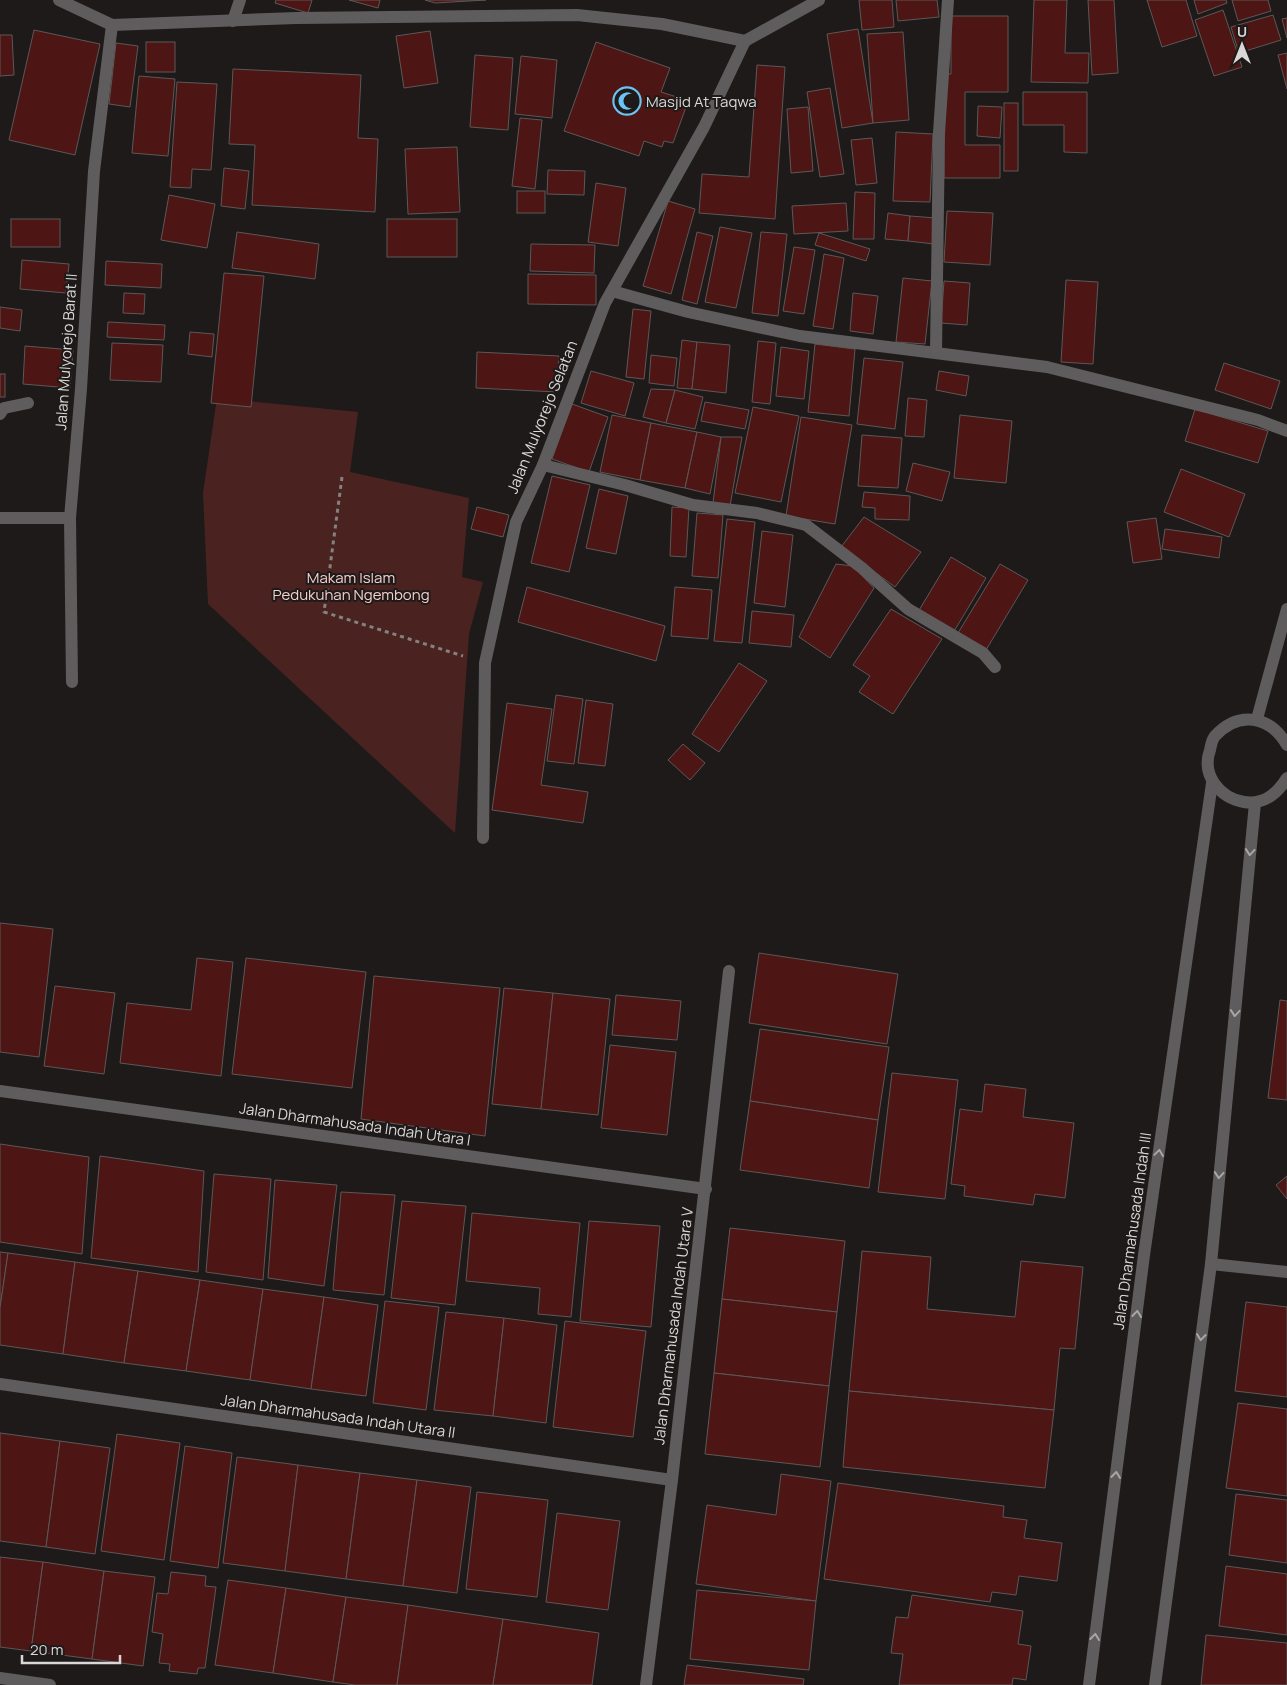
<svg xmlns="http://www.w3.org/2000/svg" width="1287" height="1685" font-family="Manrope,sans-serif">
  <rect width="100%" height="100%" fill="#1e1a1a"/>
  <path fill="#4a2321" d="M217,398L358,412L350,472L469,498L462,577L483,582L469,634L455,833L208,604L203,493Z"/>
  <g fill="#4d1514" stroke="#5c5857">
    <path d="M276,0H312L308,13L275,3Z"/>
    <path d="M349,0H380L378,8Z"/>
    <path d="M425,0H486L435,3Z"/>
    <path d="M859,0H892L894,27L862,30Z"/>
    <path d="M896,0H937L939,17L898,21Z"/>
    <path d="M1034,0H1067L1065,53H1089L1088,83L1031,82Z"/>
    <path d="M1088,0H1114L1118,73L1092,75Z"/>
    <path d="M1147,0H1186L1197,36L1162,47Z"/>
    <path d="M1194,0H1226L1227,3L1198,14Z"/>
    <path d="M1232,0H1268L1271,11L1238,21Z"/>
    <path d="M1223,10L1242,67L1214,76L1195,20Z"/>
    <path d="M1273,15L1281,40L1239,53L1231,27Z"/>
    <path d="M951,16H1008V92H965V145H1000V178H944L943,74H951Z"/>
    <path d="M1287,18V38L1282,19Z"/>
    <path d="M858,29L873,123L842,128L827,34Z"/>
    <path d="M34,30L100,44L75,155L9,140Z"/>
    <path d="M430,31L438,83L404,88L396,36Z"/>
    <path d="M903,32L909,120L873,123L867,34Z"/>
    <path d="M0,35H12L14,75L0,76Z"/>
    <rect x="146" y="42" width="29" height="30"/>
    <path d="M596,42L670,68L661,92L680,98L678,104L686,107L673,143L664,141L662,147L644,141L639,156L564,131Z"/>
    <path d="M116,43L138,46L130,107L109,104Z"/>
    <path d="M1287,53V89L1278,55Z"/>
    <path d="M475,55L513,58L508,130L470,127Z"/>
    <path d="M521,56L557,60L552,118L515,114Z"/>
    <path d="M757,65L785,67L775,219L699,213L702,174L749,177Z"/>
    <path d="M233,69L361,75L358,138L378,139L375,212L252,205L255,145L229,144Z"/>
    <path d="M139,76L175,79L168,156L132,153Z"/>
    <path d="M177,82L217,84L211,170L192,169L191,188L170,187Z"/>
    <path d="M830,88L844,174L820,177L807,92Z"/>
    <path d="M1023,92H1087V153L1064,152V125H1023Z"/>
    <rect x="1004" y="103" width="14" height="68"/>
    <path d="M978,106L1002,107L1000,138L977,136Z"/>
    <path d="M808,107L813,171L791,173L787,109Z"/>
    <path d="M520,118L542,120L535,189L512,186Z"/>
    <path d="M896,132L933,134L930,202L893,201Z"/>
    <path d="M872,138L877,183L856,185L851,140Z"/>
    <path d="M457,147L460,212L408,214L405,149Z"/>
    <path d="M224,168L249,171L245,209L221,206Z"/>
    <path d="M548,170L585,171L584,195L547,194Z"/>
    <path d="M596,183L626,188L618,246L588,242Z"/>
    <rect x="517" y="191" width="28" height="22"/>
    <path d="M855,192L875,193L874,239H853Z"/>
    <path d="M169,195L215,204L207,248L161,240Z"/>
    <path d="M668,201L695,209L671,294L643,286Z"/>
    <path d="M846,203L848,231L794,234L792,206Z"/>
    <path d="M947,211L993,213L990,265L944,262Z"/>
    <path d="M888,213L910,216L908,241L885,239Z"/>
    <path d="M910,216L936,218L934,244L908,241Z"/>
    <rect x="11" y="219" width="49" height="28"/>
    <rect x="387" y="219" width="70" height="38"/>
    <path d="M720,227L752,233L736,308L705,302Z"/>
    <path d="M237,232L319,244L315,279L232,268Z"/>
    <path d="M697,232L713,236L697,304L682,300Z"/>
    <path d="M761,232L787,234L778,316L752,313Z"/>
    <path d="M819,233L870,249L866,261L815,245Z"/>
    <path d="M531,244L595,245L594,273L530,271Z"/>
    <path d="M794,247L815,250L804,314L783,311Z"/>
    <path d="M824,254L844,258L833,329L813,326Z"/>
    <path d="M22,260L69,264L66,293L20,289Z"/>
    <path d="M106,261L162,264L161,288L105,285Z"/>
    <path d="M224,273L264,276L251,407L211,403Z"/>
    <path d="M528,274L596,275V305L528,304Z"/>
    <path d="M903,278L932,281L925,344L896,342Z"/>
    <path d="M1066,280L1098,282L1093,364L1061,362Z"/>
    <path d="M944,281L970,283L967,325L941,323Z"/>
    <path d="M124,293L145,294L144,314L123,313Z"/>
    <path d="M853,293L878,296L873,334L850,331Z"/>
    <path d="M0,307L22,310L20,331L0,328Z"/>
    <path d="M633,309L651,311L644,379L626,377Z"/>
    <path d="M108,322L165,325L164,340L107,337Z"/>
    <path d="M190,332L214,334L212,357L188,354Z"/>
    <path d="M682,340L697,342L692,389L677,388Z"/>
    <path d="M758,341L776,343L770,404L752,402Z"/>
    <path d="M697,342L730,345L726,393L692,389Z"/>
    <path d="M112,343L163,345L161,382L110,380Z"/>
    <path d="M815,344L855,349L849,416L808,412Z"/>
    <path d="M25,346L73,350L70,388L23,384Z"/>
    <path d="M781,347L809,351L804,399L776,396Z"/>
    <path d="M477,352L559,356L557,392L476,388Z"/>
    <path d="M651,355L677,358L674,386L649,383Z"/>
    <path d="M864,358L903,362L895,429L857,424Z"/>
    <path d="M1224,363L1280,381L1271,409L1215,390Z"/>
    <path d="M591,371L634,383L625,416L581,403Z"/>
    <path d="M939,371L969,376L966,396L936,390Z"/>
    <rect x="0" y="374" width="5" height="23"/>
    <path d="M651,389L675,390L666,423L643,417Z"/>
    <path d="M675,390L703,397L695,429L666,423Z"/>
    <path d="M908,398L927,400L924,437L905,436Z"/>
    <path d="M705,402L749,410L745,429L701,421Z"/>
    <path d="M572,404L608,417L589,472L552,459Z"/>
    <path d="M753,407L799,416L781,502L735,493Z"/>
    <path d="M1195,409L1268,431L1258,463L1185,441Z"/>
    <path d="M612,415L651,423L640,480L600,472Z"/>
    <path d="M960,415L1012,421L1006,483L954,478Z"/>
    <path d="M801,417L852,425L835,524L786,516Z"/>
    <path d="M651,423L697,432L685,488L640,480Z"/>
    <path d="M697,432L721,437L710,494L685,488Z"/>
    <path d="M862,435L902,438L898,488L858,486Z"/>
    <path d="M721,437H742L730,506L713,503Z"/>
    <path d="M913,463L950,472L942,501L906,491Z"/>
    <path d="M1181,469L1245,494L1229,537L1164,512Z"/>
    <path d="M552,476L590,485L569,572L531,563Z"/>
    <path d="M599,489L628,496L616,554L586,548Z"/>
    <path d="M864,492L910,496L909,520L875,519V508L862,507Z"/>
    <path d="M477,507L509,515L503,537L471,529Z"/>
    <path d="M672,507L689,508L686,557L670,556Z"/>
    <path d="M697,513L723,515L718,578L692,576Z"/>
    <path d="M864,517L921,552L895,587L841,547Z"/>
    <path d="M1156,518L1162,559L1133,563L1127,522Z"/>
    <path d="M727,519L755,522L742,643L714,641Z"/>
    <path d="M1165,529L1222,537L1219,558L1162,549Z"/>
    <path d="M762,531L793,535L785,607L754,603Z"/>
    <path d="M951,557L986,578L953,633L918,612Z"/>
    <path d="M836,564L853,566L874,588L830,658L799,637Z"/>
    <path d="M1000,564L1028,580L986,650L958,633Z"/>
    <path d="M527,587L665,626L656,661L518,622Z"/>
    <path d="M675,587L712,590L708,639L671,636Z"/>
    <path d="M891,609L942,639L893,714L859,692L870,676L853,665Z"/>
    <path d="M752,611L794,615L791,647L749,643Z"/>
    <path d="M739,663L767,681L719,752L692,734Z"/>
    <path d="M556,695L583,699L574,764L547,761Z"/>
    <path d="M586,700L613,704L605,766L578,763Z"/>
    <path d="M507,703L552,709L541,785L588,792L583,823L492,810Z"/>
    <path d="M683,744L705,763L690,780L668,760Z"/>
    <path d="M0,923L53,929L39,1057L0,1052Z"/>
    <path d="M759,953L898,974L887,1044L749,1023Z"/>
    <path d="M197,958L233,962L221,1076L120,1063L127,1003L191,1010Z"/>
    <path d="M246,958L366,972L352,1088L232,1074Z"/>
    <path d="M374,976L500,988L485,1136L361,1119Z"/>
    <path d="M55,986L115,993L104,1074L44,1066Z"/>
    <path d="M504,988L553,993L541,1109L492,1104Z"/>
    <path d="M553,993L610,999L598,1115L541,1109Z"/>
    <path d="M616,995L681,1001L677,1040L612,1035Z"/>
    <path d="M1280,1000L1287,1001V1100L1268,1098Z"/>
    <path d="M760,1029L889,1047L878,1120L750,1101Z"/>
    <path d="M610,1045L676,1052L667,1135L601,1128Z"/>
    <path d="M892,1073L958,1080L945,1199L878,1192Z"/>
    <path d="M985,1084L1026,1089L1023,1117L1074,1123L1065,1198L1035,1194L1033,1205L964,1196L965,1186L951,1184L960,1109L982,1112Z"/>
    <path d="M750,1101L878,1120L869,1188L740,1170Z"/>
    <path d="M0,1144L89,1157L82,1254L0,1242Z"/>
    <path d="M100,1156L204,1171L198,1272L91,1258Z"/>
    <path d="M214,1174L271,1179L263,1280L206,1272Z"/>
    <path d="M1287,1176V1199L1276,1185Z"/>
    <path d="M275,1180L337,1185L324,1286L268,1278Z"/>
    <path d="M341,1192L395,1195L384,1295L333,1290Z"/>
    <path d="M402,1201L466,1206L455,1305L391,1298Z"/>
    <path d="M472,1213L580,1223L571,1317L538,1314L540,1288L466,1281Z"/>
    <path d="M589,1221L660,1226L651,1327L580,1321Z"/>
    <path d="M730,1228L845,1241L837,1312L722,1299Z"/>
    <path d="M862,1251L931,1257L927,1309L1015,1317L1021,1261L1083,1267L1075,1349L1060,1348L1054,1410L849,1391Z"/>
    <path d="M0,1252L8,1253L0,1308Z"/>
    <path d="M8,1253L75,1262L63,1354L0,1345V1308Z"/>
    <path d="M75,1262L138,1271L124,1363L63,1354Z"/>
    <path d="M138,1271L200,1280L186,1371L124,1363Z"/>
    <path d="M200,1280L263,1289L250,1380L186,1371Z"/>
    <path d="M263,1289L324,1297L311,1389L250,1380Z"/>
    <path d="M324,1297L378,1305L366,1396L311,1389Z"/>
    <path d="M722,1299L837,1312L829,1386L714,1373Z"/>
    <path d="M385,1301L439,1307L426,1410L373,1403Z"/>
    <path d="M1246,1302L1287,1307V1397L1235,1391Z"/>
    <path d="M446,1312L504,1318L493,1416L434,1410Z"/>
    <path d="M504,1318L557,1325L546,1423L493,1416Z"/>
    <path d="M565,1321L646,1331L633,1437L553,1427Z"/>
    <path d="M714,1373L829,1386L820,1467L705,1454Z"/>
    <path d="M849,1391L1054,1410L1045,1488L843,1467Z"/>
    <path d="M1238,1403L1287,1409V1496L1226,1488Z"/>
    <path d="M0,1433L60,1441L46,1547L0,1541Z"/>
    <path d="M117,1434L180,1443L164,1560L101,1551Z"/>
    <path d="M60,1441L110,1448L95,1554L46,1547Z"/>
    <path d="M185,1446L232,1453L218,1568L170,1561Z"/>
    <path d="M237,1457L298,1465L285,1571L223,1563Z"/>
    <path d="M298,1465L360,1473L346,1579L285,1571Z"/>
    <path d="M360,1473L417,1480L403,1586L346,1579Z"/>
    <path d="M781,1474L831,1481L816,1601L696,1584L707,1505L776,1515Z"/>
    <path d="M417,1480L471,1487L457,1593L403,1586Z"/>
    <path d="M838,1483L1004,1506L1003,1517L1027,1520L1024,1538L1062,1543L1057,1581L1019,1576L1016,1595L992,1592L990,1602L824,1579Z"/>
    <path d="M477,1492L548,1500L537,1597L466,1589Z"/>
    <path d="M1236,1494L1287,1500V1563L1229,1555Z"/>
    <path d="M557,1513L620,1521L608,1610L546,1602Z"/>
    <path d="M0,1557L43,1562L31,1651L0,1647Z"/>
    <path d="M43,1562L104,1571L92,1659L31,1651Z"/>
    <path d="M1226,1566L1287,1574V1635L1219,1626Z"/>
    <path d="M104,1571L155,1577L143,1666L92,1659Z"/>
    <path d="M171,1572L206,1576L205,1586L216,1587L205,1668H198L197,1674L169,1671L170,1664L159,1663L163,1634L152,1632L157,1593L168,1594Z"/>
    <path d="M228,1580L286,1588L273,1673L215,1665Z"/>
    <path d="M286,1588L346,1597L333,1682L273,1673Z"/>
    <path d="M697,1590L816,1601L809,1670L690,1659Z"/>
    <path d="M912,1595L1023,1611L1018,1644L1031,1646L1026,1680L1013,1678L1012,1685H899L903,1654L891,1653L896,1617L908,1618Z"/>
    <path d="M346,1597L408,1605L397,1685H355L333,1682Z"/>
    <path d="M408,1605L503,1619L493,1685H397Z"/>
    <path d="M503,1619L599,1633L592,1685H493Z"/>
    <path d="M1206,1635L1287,1643V1685H1201Z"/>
    <path d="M687,1665L804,1679L803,1685H684Z"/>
  </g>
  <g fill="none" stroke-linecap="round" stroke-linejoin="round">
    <path stroke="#848181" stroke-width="3" stroke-dasharray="4 4" stroke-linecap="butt" d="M342,477L324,612L463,656"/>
    <g stroke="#5e5c5c" stroke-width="12">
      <path d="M59,0L112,25L296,18L577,15L662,24L745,41"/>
      <path d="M233,21L240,0"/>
      <path d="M745,41L819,0"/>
      <path d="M612,291L688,312L800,336L1047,367L1258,420L1287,431"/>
      <path d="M936,352L939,133L948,0"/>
      <path d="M0,414L4,408L28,403"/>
      <path d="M543,465L625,485L693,505L757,513L806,525L862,568L908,609L983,653L995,667"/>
      <path d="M0,518H70"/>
      <path d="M72,682L70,518L81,389L94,171L112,25"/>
      <path d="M1257,719L1287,609"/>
      <path d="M1287,745C1270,716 1239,710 1215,736C1212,739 1211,745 1210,750C1201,775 1220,798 1244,802C1264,805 1277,794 1287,778"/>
      <path d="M483,838L485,663L516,522L543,465L605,303L704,127L745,41"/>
      <path d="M0,1091L706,1189"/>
      <path d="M1211,1264L1287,1272"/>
      <path d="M0,1384L672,1480"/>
      <path d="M0,1678L50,1685"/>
      <path d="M646,1685L672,1480L729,971"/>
      <path d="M1089,1685L1144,1255L1212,783"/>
      <path d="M1155,1685L1211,1264L1255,803"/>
    </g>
  </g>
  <defs><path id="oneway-chevron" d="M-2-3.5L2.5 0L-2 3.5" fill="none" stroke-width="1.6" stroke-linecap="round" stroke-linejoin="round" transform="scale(1.25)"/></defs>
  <g stroke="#a8a6a6">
    <use href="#oneway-chevron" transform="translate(1250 852) rotate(95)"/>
    <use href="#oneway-chevron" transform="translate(1235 1013) rotate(95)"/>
    <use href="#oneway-chevron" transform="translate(1159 1153) rotate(-82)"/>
    <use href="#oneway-chevron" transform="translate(1219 1175) rotate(95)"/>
    <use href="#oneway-chevron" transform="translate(1137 1314) rotate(-83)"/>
    <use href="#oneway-chevron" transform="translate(1201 1337) rotate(97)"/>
    <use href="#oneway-chevron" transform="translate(1116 1475) rotate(-83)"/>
    <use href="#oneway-chevron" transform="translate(1095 1637) rotate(-83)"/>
  </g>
  <defs>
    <g id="mosque-ring" transform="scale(1.4375)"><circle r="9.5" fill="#1e1a1a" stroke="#6cc3f2" stroke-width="1.5"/><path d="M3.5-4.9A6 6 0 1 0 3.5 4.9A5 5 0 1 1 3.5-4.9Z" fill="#6cc3f2"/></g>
  </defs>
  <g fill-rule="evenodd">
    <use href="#mosque-ring" x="627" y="101"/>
  </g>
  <g text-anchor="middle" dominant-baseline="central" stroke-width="4" stroke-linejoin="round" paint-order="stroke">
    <g font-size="15" fill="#dad8d7" stroke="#1e1a1a" text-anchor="start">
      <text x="646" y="101">Masjid At Taqwa</text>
    </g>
    <g font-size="15" fill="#dad8d7" stroke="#1e1a1a">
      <text transform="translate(66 352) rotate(-86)">Jalan Mulyorejo Barat II</text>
      <text transform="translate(542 417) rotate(-68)">Jalan Mulyorejo Selatan</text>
      <text transform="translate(355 1124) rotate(8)">Jalan Dharmahusada Indah Utara I</text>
      <text transform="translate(1132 1231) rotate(-82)">Jalan Dharmahusada Indah III</text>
      <text transform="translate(673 1326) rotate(-83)">Jalan Dharmahusada Indah Utara V</text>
      <text transform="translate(338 1416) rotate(8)">Jalan Dharmahusada Indah Utara II</text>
    </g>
    <g font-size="15" fill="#f5cdc9" stroke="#1e1a1a">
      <text x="351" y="577">Makam Islam<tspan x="351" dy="17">Pedukuhan Ngembong</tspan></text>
    </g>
  </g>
  <g transform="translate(1242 45)" stroke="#1e1a1a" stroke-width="4" paint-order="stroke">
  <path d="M0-4L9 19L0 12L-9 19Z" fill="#dad8d7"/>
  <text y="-8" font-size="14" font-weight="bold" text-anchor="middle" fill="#dad8d7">U</text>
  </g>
  <path d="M22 1655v8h98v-8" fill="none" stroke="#dad8d7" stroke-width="2.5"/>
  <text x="30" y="1655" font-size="15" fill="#dad8d7" stroke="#1e1a1a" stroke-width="4" paint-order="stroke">20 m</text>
</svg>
